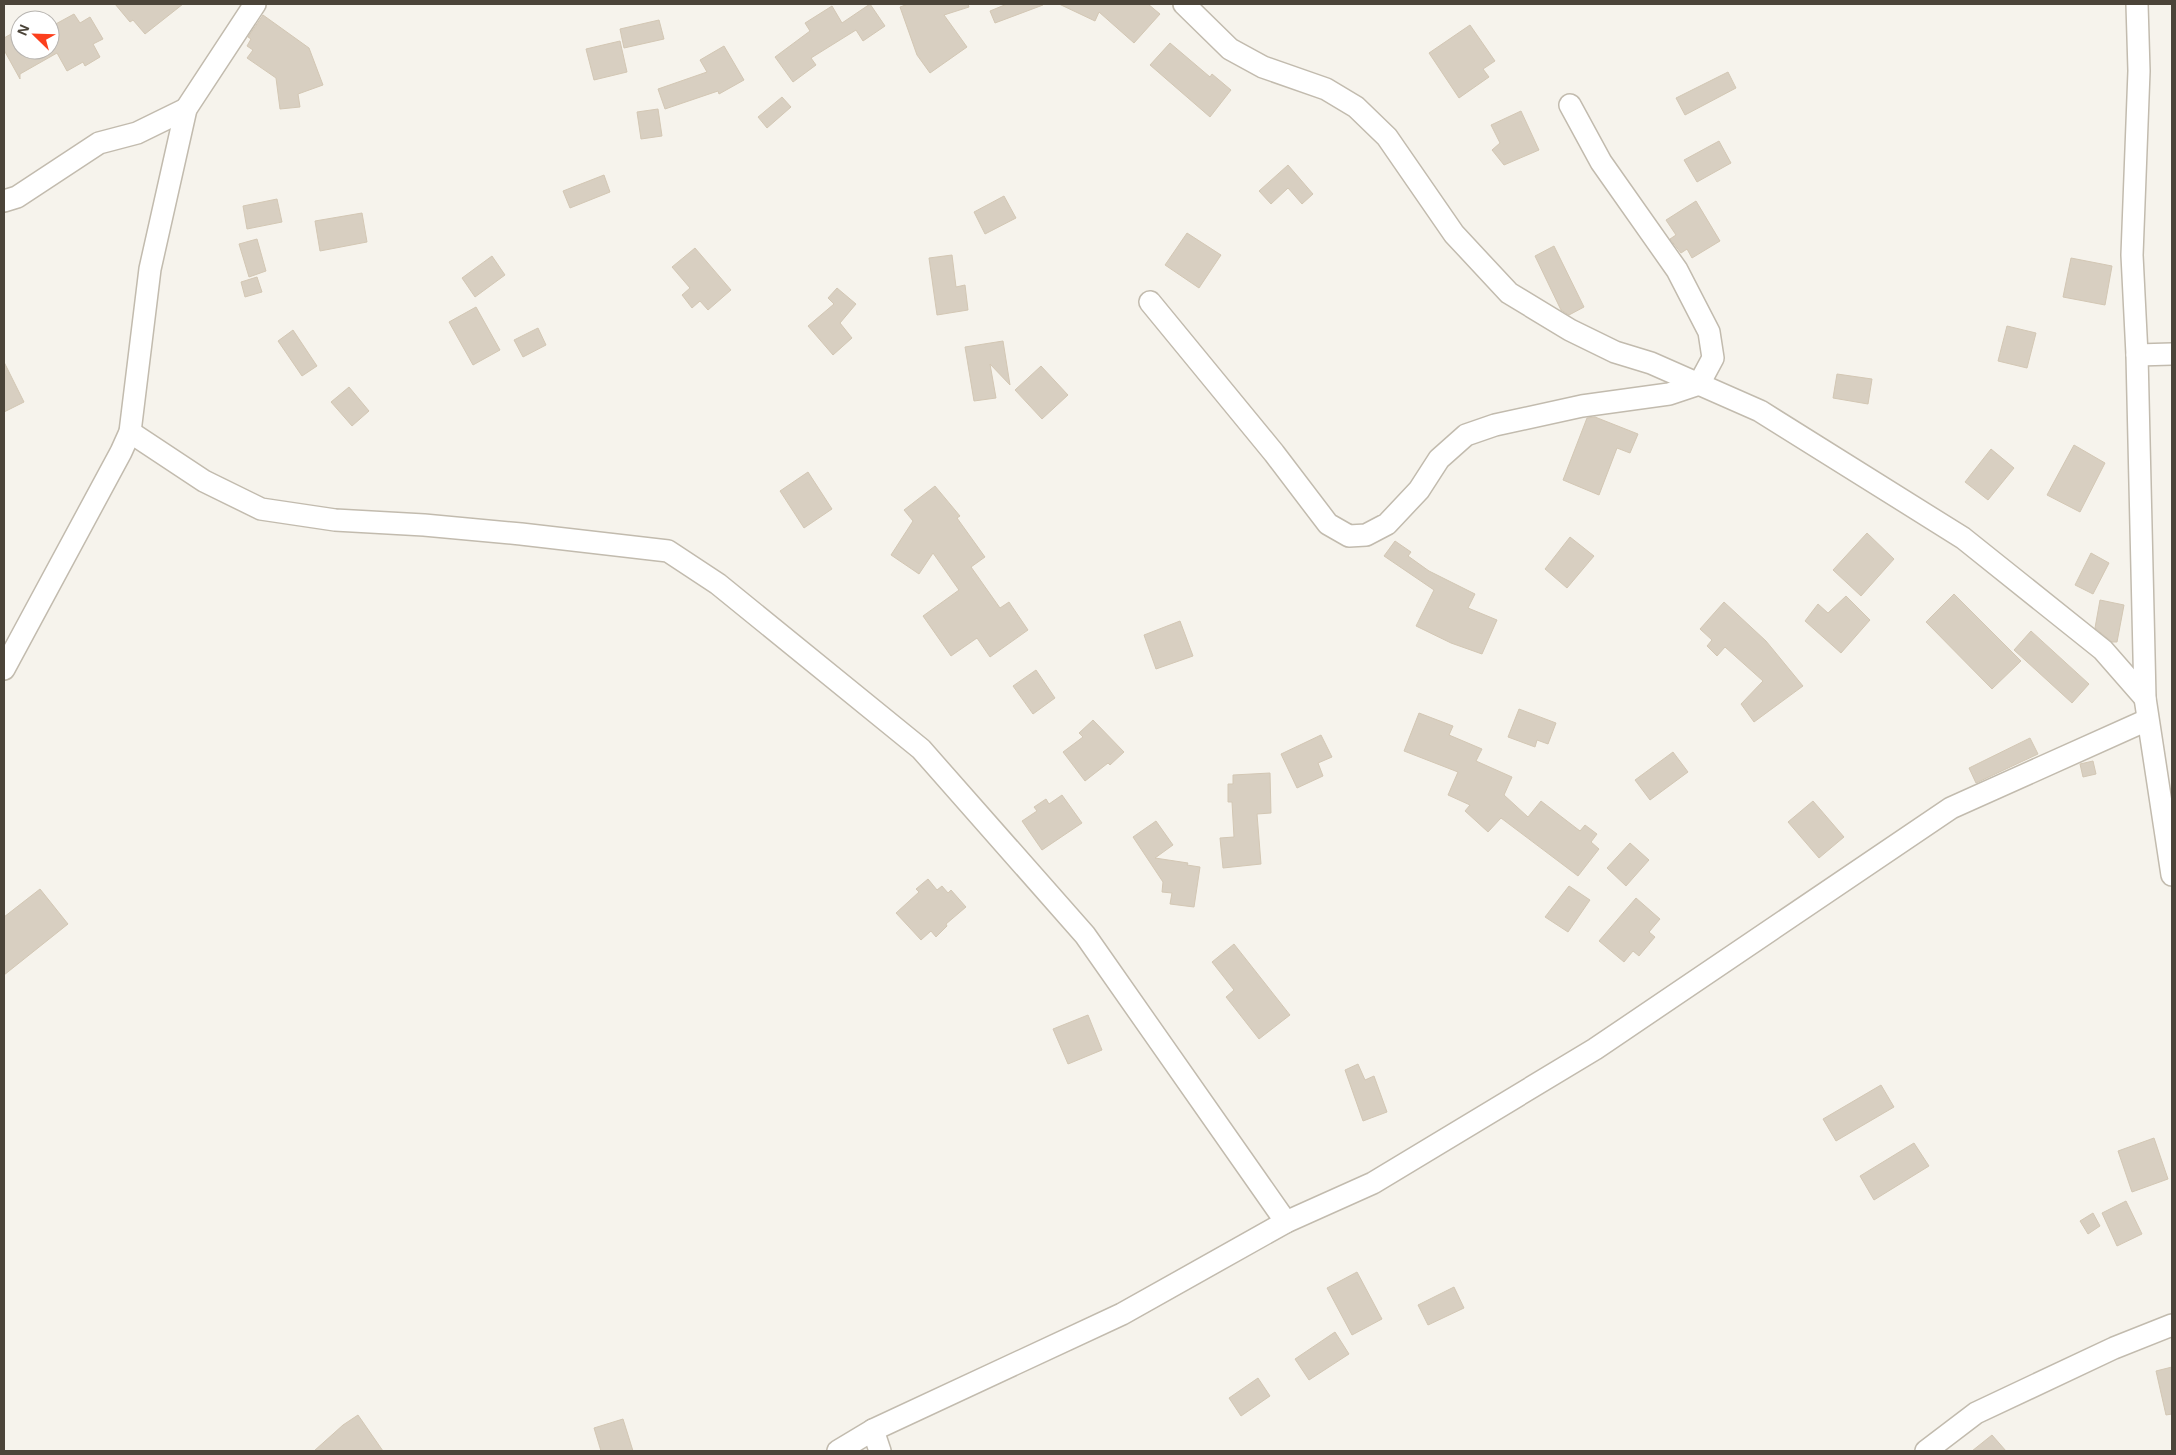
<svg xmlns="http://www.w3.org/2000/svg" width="2176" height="1455" font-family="Helvetica,sans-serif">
  <rect width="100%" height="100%" fill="#f6f3ec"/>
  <g fill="#d8cfc1" stroke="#d3c7b4">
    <path d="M115,4H183L145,34L133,20L130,22Z"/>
    <path d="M870,4L885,26L863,41L856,30L811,58L816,65L793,82L775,57L810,31L805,23L832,6L842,23Z"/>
    <path d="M908,4H968L969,7L944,15L967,47L930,73L917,55L900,7Z"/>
    <path d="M1007,4H1042L1043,5L995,23L990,11Z"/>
    <path d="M1059,4H1148L1160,14L1134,43L1099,12L1095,21Z"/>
    <path d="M74,14L80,23L90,17L103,39L93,44L100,57L85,66L83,62L67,71L57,53L20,74V79L4,50V38L20,29V50H50V36L56,33L52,26Z"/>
    <path d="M263,15L309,48L323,85L298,94L300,107L280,109L276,78L247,58L253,50L247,46L251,39L248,37Z"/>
    <path d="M659,20L664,39L624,48L620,29Z"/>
    <path d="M1470,25L1495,61L1483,69L1489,77L1459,98L1429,53Z"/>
    <path d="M620,41L627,72L594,80L586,49Z"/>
    <path d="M1170,43L1210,77L1212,74L1231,90L1210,117L1150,65Z"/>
    <path d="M724,46L744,80L719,94L718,91L665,109L658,89L707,72L700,60Z"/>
    <path d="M1728,72L1736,88L1685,115L1676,98Z"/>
    <path d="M782,97L791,107L767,128L758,117Z"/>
    <path d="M658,109L662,136L641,139L637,112Z"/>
    <path d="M1521,111L1539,150L1504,165L1492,150L1500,143L1491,125Z"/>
    <path d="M1719,141L1731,163L1697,182L1684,160Z"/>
    <path d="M1288,165L1313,194L1302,204L1288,188L1271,204L1259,191Z"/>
    <path d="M604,175L610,192L570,208L563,191Z"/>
    <path d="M1004,196L1016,218L985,234L974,212Z"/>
    <path d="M277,199L282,222L247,229L243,206Z"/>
    <path d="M1696,201L1720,241L1692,258L1687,249L1681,253L1670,239L1676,235L1666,220Z"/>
    <path d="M362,213L367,242L320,251L315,221Z"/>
    <path d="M1187,233L1221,255L1199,288L1165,265Z"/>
    <path d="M257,239L266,271L249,277L239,244Z"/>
    <path d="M1554,246L1584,307L1569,315L1561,310L1535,256Z"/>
    <path d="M695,248L731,290L708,310L700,301L692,308L682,295L690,288L672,267Z"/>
    <path d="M952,255L956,287L965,285L968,310L937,315L929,258Z"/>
    <path d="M492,256L505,275L475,297L462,278Z"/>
    <path d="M2071,258L2112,266L2105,305L2063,297Z"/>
    <path d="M257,277L262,292L245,297L241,282Z"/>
    <path d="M837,288L856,304L840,323L852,338L833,355L808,326L834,304L828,298Z"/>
    <path d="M476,307L500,350L473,365L449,322Z"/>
    <path d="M2007,326L2036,333L2027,368L1998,361Z"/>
    <path d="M538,328L546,345L523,357L514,340Z"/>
    <path d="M293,330L317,366L302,376L278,341Z"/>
    <path d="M1003,341L1010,385L990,364L996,398L974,401L965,347Z"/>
    <path d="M4,362L24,402L4,412Z"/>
    <path d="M1041,366L1068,395L1042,419L1015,390Z"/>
    <path d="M1837,374L1872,379L1868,404L1833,398Z"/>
    <path d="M349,387L369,411L352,426L331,402Z"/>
    <path d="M1595,417L1638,434L1630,453L1617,448L1599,495L1563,480L1587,418Z"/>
    <path d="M2074,445L2105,463L2080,512L2047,495Z"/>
    <path d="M1991,449L2014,468L1988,500L1965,482Z"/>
    <path d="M808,472L832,509L804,528L780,491Z"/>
    <path d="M935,486L960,516L957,518L985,557L971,567L1000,608L1009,602L1028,630L990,657L977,638L951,656L923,616L959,590L933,553L919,574L891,555L913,521L904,510Z"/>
    <path d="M1867,533L1894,559L1861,596L1833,570Z"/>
    <path d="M1570,537L1594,556L1567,588L1545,569Z"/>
    <path d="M1395,541L1411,552L1408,556L1429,571L1475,594L1468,608L1497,620L1482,654L1451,643L1416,626L1434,590L1384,556Z"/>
    <path d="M2091,553L2109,563L2093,594L2075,585Z"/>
    <path d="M1954,594L2021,661L1992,689L1926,622Z"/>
    <path d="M1846,596L1870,620L1841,653L1805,621L1818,604L1828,613Z"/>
    <path d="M2100,600L2124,605L2117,642H2112L2095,628Z"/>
    <path d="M1724,602L1766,641L1803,686L1754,722L1741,704L1763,681L1725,647L1717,656L1707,646L1712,640L1700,629Z"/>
    <path d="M1180,621L1193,656L1156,669L1144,635Z"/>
    <path d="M2031,631L2089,684L2072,703L2014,650Z"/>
    <path d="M1036,670L1055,698L1033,714L1013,686Z"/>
    <path d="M1519,709L1556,723L1548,744L1537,740L1535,747L1508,737Z"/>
    <path d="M1419,713L1453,726L1449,735L1482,749L1476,761L1512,777L1504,795L1528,817L1541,801L1580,831L1585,825L1597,834L1591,842L1599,849L1578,876L1501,818L1488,832L1465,811L1470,805L1448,795L1458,772L1404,751Z"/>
    <path d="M1093,720L1124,752L1110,765L1108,763L1085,781L1063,752L1083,737L1079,733Z"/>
    <path d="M1321,735L1332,757L1318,763L1323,776L1297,788L1281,754Z"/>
    <path d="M2030,738L2038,754L1976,783L1969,768Z"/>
    <path d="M1673,752L1688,772L1650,800L1635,780Z"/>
    <path d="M2093,761L2096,774L2083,777L2080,764Z"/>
    <path d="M1270,773L1271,813L1257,814L1261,864L1223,868L1220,838L1234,837L1232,802H1228V784H1233V775Z"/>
    <path d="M1062,795L1082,823L1042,850L1022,821L1037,811L1034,807L1046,799L1049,804Z"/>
    <path d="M1813,801L1844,837L1819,858L1788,822Z"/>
    <path d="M1156,821L1173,845L1155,858L1188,863L1187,865L1200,867L1194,907L1170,904L1172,893L1162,892L1163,882L1133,837Z"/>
    <path d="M1630,843L1649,860L1626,886L1607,868Z"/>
    <path d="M928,879L937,890L942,886L948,893L951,890L966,907L946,924L947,926L936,937L931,931L921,940L896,913L919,892L916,889Z"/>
    <path d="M1569,886L1590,900L1568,932L1545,917Z"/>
    <path d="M40,889L68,924L4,975V917Z"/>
    <path d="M1636,898L1660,919L1649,932L1655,937L1639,956L1633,951L1624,962L1599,941Z"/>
    <path d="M1234,944L1290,1015L1259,1039L1226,997L1234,990L1212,962Z"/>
    <path d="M1088,1015L1102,1050L1068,1064L1053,1029Z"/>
    <path d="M1358,1064L1365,1080L1374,1076L1387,1112L1363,1121L1345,1070Z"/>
    <path d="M1881,1085L1894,1107L1836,1141L1823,1119Z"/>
    <path d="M2154,1138L2168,1179L2132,1192L2118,1151Z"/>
    <path d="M1914,1143L1929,1166L1874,1200L1860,1176Z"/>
    <path d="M2126,1201L2142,1234L2117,1246L2102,1213Z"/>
    <path d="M2093,1213L2100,1226L2088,1234L2080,1221Z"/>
    <path d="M1357,1272L1382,1319L1352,1335L1327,1288Z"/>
    <path d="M1454,1287L1464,1308L1428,1325L1418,1305Z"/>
    <path d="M1335,1332L1349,1354L1309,1380L1295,1359Z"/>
    <path d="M2172,1367V1414L2166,1415L2156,1371Z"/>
    <path d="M1258,1378L1270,1396L1241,1416L1229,1398Z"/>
    <path d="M358,1415L383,1451H314L343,1425Z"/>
    <path d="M623,1419L633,1451H601L594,1428Z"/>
    <path d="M1992,1435L2006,1451H1972Z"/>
  </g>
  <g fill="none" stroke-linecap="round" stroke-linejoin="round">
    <g stroke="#c2bbae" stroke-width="24">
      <g id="minor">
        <path d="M1184,4L1230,49L1263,67L1326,89L1356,107L1387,137L1454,234L1509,293L1570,330L1615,352L1651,363L1760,411L1963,538L2103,650L2145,698"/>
        <path d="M2137,4L2139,71L2132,255L2137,355L2145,698L2172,875"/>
        <path d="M4,201L17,197L99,143L137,133L186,109"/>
        <path d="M1150,302L1274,453L1328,524L1349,536L1366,535L1387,524L1419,490L1439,459L1466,435L1495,425L1582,406L1669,394L1699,384L1713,358L1709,332L1677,270L1601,162L1570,105"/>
        <path d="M2137,355L2172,354"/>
        <path d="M130,432L204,481L261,509L335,520L424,525L521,534L668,551L718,584L921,749L1085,935L1286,1222"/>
        <path d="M4,669L121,452L130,432L150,269L186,109L255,4"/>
        <path d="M873,1430L880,1451"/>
        <path d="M838,1451L873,1430L1122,1314L1286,1222L1373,1183L1595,1049L1951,808L2147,720"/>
        <path d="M1926,1451L1976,1413L2114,1348L2172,1325"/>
      </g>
    </g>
    <use href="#minor" stroke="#fff" stroke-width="21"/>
  </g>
  <rect width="2176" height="1455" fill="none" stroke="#4b4439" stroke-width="10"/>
  <g transform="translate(35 35) rotate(293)"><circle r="24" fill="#ffffff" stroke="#b7b4b0"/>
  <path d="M0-4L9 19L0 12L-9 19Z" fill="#fc3f1d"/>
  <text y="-8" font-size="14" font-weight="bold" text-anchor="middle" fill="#4b4439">N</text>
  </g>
</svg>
